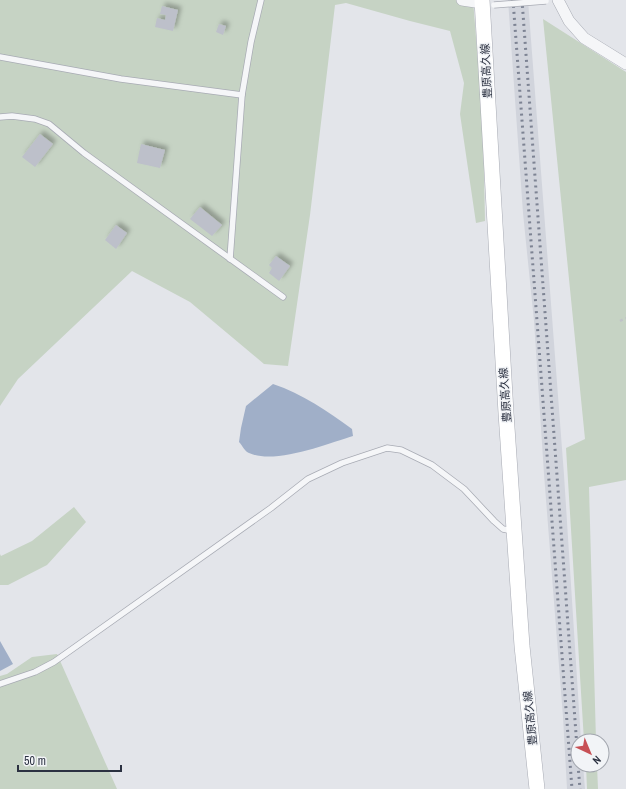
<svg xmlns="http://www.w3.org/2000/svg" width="626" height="789" font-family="'Archivo Narrow','Noto Sans JP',sans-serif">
  <defs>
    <filter id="shadow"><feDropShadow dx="3.5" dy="-3.5" stdDeviation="2" flood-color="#0004"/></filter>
  </defs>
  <rect width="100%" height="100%" fill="#e3e5ea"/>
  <path fill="#d1d4dc" d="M508,0H528L564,475L581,741H578V765H583L585,789H567L563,717L544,474L534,321L523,213Z"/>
  <g fill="#c6d3c4">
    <path d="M0,0H473L483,124L485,221L476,223L460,114L464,83L450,31L410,21L346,3L335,5L310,215L288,366L264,364L190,302L132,271L18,379L0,406Z"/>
    <path d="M543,19L626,72V480L589,487L596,741H584L566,448L585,439Z"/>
    <path d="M74,507L86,522L47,565L8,585H0V554L1,556L32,541Z"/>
    <path d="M57,654L117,789H0V676L7,674L32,657Z"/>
    <path d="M586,765H597L598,789H587Z"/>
  </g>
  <g fill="#a0afc8">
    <path d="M273,384C303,394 327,411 352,429L353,436C327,444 274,465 249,453C245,452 242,445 239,442L241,428L246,406Z"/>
    <path d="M0,641L13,664L0,671Z"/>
  </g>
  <g fill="#bdc0ca" filter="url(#shadow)">
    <path d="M162,6L178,10L173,31L155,27L157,18L165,20L166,15L160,14Z"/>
    <path d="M219,24L226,26L223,35L216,32Z"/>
    <path d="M40,134L53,144L35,167L22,157Z"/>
    <path d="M141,144L165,150L160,168L137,163Z"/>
    <path d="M200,207L222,225L212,236L190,219Z"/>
    <path d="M116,225L127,233L116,249L105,240Z"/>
    <path d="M276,256L290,266L279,281L269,273L272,268L269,265Z"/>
  </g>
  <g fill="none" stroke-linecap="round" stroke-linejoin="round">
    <g stroke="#a8abb4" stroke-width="7">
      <g id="service">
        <path d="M0,57L121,79L242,95"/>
        <path d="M0,117L12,116L35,119L49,124L84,153L283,297"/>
        <path d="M230,259L242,95L251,42L261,0"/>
        <path d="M0,684L35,672L54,662L271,508L308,479L342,463L387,448L401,450L432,465L464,489L494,521L503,529L513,531"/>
      </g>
    </g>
    <g stroke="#a8abb4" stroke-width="12">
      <g id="minor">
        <path d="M462,0L482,3"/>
        <path d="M558,0L569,21L584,38L626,64"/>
      </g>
    </g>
    <g stroke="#a8abb4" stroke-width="16">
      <path id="secondary" d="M482,0L506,413L522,646L537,789"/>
    </g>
    <path stroke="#c0c3c8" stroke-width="2.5" stroke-dasharray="3 3" stroke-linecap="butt" d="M620,321L626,318"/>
    <use href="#service" stroke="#f5f6f8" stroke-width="5.5"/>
    <use href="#minor" stroke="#f5f6f8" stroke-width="11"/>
    <use href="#secondary" stroke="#fff" stroke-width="15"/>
    <g stroke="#7d8393" stroke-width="3" stroke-dasharray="2 4" stroke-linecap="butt">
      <path d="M513,0L572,789"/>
      <path d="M522,0L578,761"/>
      <path d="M578,765L580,789"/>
    </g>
    <g stroke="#a8abb4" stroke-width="7" stroke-linecap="butt">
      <path id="service-bridge" d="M494,5L546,1"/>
    </g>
    <use href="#service-bridge" stroke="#f5f6f8" stroke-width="5.5"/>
  </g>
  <g text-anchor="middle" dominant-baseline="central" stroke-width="3" stroke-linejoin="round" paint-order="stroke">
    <g font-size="11" fill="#2b3141" stroke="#f2f4f7">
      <text transform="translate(486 71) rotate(-93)">豊原高久線</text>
      <text transform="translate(505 395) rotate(-94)">豊原高久線</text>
      <text transform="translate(530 718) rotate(-96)">豊原高久線</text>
    </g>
  </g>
  <g transform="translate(590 753) rotate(136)"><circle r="19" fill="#f2f4f7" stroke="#a2a6ae"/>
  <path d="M0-3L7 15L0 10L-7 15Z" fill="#c75055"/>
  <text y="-6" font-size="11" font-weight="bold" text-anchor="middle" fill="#2b3141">N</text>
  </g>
  <path d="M18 765v6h103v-6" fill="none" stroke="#2b3141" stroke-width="2"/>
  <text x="24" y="765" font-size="12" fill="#2b3141" stroke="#f2f4f7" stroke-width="3" paint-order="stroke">50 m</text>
</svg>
